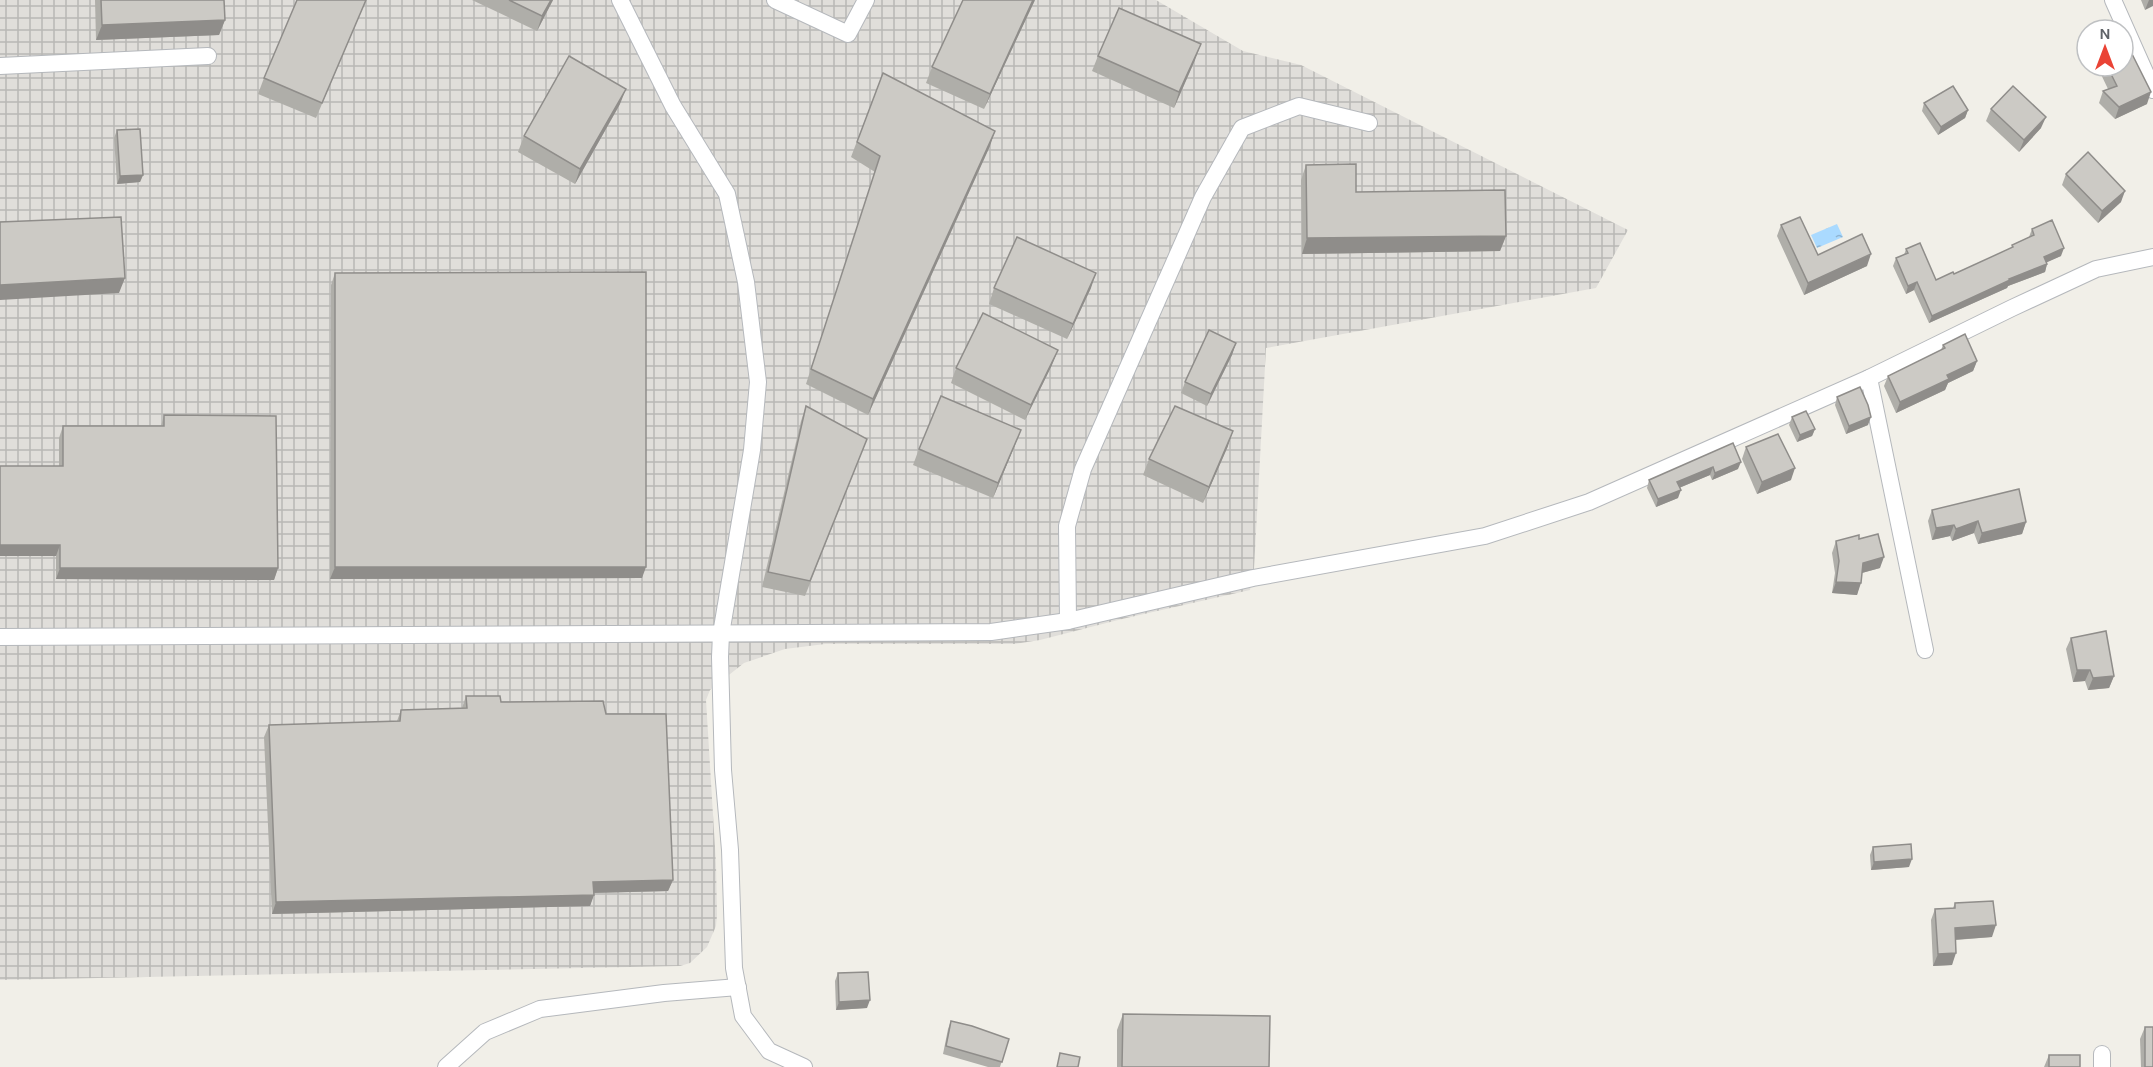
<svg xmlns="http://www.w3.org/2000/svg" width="2153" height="1067" font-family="Karla,sans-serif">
  <defs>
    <pattern id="industrial-grid" width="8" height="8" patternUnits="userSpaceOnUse" patternTransform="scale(1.5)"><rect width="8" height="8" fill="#e0deda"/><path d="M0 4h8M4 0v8" fill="none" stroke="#b9b8b5"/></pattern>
    <pattern id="water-ripples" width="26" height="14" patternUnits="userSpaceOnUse" patternTransform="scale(1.5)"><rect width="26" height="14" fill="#aadaff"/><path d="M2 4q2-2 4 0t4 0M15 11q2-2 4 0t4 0" fill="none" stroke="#8eb4d2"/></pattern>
  </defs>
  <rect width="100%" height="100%" fill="#f1efe8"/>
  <path fill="url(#industrial-grid)" d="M0,0H1156L1243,51L1301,65L1628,230L1596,288L1266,348L1254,569L1250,590L1122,619L1040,640L1014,644H825L785,649L744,663L710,690L706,700L716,864L717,915L716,926L707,947L690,963L680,966L0,980Z"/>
  <path fill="url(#water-ripples)" d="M1837,224L1843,237L1817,248L1811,235Z"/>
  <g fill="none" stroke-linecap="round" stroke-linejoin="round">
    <g stroke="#b5b8bc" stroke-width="18">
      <g id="street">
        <path d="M620,0L673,106L727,194L746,282L758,382L752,450L721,634L720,657L723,770L730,850L734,968L743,1016L769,1051L804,1067"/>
        <path d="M775,0L848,34L866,0"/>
        <path d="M2113,0L2153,90"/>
        <path d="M0,66L208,56"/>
        <path d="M1869,378L1925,650"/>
        <path d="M1068,621L1067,526L1083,469L1203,197L1242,128L1299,106L1369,123"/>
        <path d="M0,637L991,632L1068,621L1253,578L1485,536L1589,502L1869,378L2012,308L2096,269L2153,257"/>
        <path d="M2102,1054V1067"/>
        <path d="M446,1067L485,1032L540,1009L664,993L738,987"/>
      </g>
    </g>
    <use href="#street" stroke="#fff" stroke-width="16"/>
  </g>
  <g fill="#afaea9">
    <path d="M95,0H224L225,20L219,35L96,40Z"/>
    <path d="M366,0L316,118L258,94L264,78Z"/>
    <path d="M472,0H553L537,31Z"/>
    <path d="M1035,0L984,109L926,83L932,67Z"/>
    <path d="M2141,0H2153L2145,10Z"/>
    <path d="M1098,56L1195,60L1174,108L1092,71Z"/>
    <path d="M2097,66H2123L2147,104L2115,119L2099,103L2103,91L2108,89Z"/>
    <path d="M883,73L990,146L868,415L806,384L875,172L851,157Z"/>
    <path d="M1924,103L1968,110L1965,118L1938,135L1922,111Z"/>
    <path d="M620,104L575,184L518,152L524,136Z"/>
    <path d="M1991,109L2041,128L2019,152L1986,121Z"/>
    <path d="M117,130L143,175L140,182L117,184L114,138Z"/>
    <path d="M1306,165L1356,192L1506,236L1500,251L1302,254L1301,180Z"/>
    <path d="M2066,174L2121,202L2098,223L2062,185Z"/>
    <path d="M1781,225L1818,255L1867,266L1804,295L1777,236Z"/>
    <path d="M2032,229L2061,256L2046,262L2047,264L2045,272L2008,286L2007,288L1929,323L1914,290L1906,294L1893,266L1896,258L1904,255L1906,249L1936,280L1954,274L2011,248L2012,245L2029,237Z"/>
    <path d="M335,273L642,578L330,579L331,285Z"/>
    <path d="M994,288H1091L1067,339L989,304Z"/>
    <path d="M1236,343L1232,355L1207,406L1181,393L1185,382Z"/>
    <path d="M1943,345L1977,361L1973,371L1948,383L1945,390L1896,413L1884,386L1888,376L1941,350Z"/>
    <path d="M1052,365L1025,420L951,383L956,368Z"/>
    <path d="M1837,397L1868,425L1846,434L1835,405Z"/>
    <path d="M806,406L867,439L805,596L762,587L801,421Z"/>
    <path d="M164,415L278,568L274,580L56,579V556H0L59,466V438L63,426H161Z"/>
    <path d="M1792,417L1815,429L1812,436L1797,442L1789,425Z"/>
    <path d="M1021,430L993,498L913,465L919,449Z"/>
    <path d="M1733,443L1738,469L1712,480L1710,475L1679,488L1678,498L1656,507L1647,488L1649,480Z"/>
    <path d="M1228,446L1203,503L1143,475L1149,459Z"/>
    <path d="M1746,447L1791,480L1757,494L1742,459Z"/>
    <path d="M1932,510L2026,522L2022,534L1978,544L1974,533L1952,541L1950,536L1932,540L1928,521Z"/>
    <path d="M1859,539L1880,568L1862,573L1857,595L1832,593L1835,573L1832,553L1836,541Z"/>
    <path d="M2071,638L2114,676L2109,688L2088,690L2085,681L2073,682L2066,649Z"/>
    <path d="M466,696L501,702L606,714L673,880L668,891L594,893L590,906L272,914L264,737L269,725L397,721L401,710L462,708Z"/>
    <path d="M1873,847L1909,867L1871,870L1870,855Z"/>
    <path d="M1955,903L1992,937L1956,940L1952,965L1933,966L1931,920L1935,909L1953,908Z"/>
    <path d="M838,973L867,1008L836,1010L835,981Z"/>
    <path d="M1123,1014L1269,1067H1117V1030Z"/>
    <path d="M951,1021L1009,1039L1000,1067H988L943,1054L948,1029Z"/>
    <path d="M2145,1027L2153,1067H2141L2140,1039Z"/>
    <path d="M2049,1055L2080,1067H2044Z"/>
  </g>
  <g fill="#8f8d8a">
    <path d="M551,0H553L537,31L542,16Z"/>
    <path d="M1033,0H1035L984,109L990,94Z"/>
    <path d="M2149,0H2153V6L2145,10Z"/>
    <path d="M225,20L219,35L96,40L102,25Z"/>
    <path d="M1201,44L1195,60L1174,108L1179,92Z"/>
    <path d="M626,89L620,104L575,184L580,169Z"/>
    <path d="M2151,92L2147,104L2115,119L2119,107Z"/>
    <path d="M1968,110L1965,118L1938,135L1941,127Z"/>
    <path d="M2046,117L2041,128L2019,152L2024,140Z"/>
    <path d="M995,131L990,146L868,415L873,399Z"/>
    <path d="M143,175L140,182L117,184L120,176Z"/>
    <path d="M2125,191L2121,202L2098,223L2102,211Z"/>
    <path d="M1506,236L1500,251L1302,254L1307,238Z"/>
    <path d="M2064,248L2061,256L2041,265L2044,257Z"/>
    <path d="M1871,254L1867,266L1804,295L1808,283Z"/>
    <path d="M2047,264L2045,272L2008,286L2007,288L1929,323L1932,316L2009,279Z"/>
    <path d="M1096,273L1091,288L1067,339L1073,324Z"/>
    <path d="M125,278L119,293L0,300V285Z"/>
    <path d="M1917,282L1914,290L1906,294L1908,286Z"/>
    <path d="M1236,343L1232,355L1207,406L1211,394Z"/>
    <path d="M1058,350L1052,365L1025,420L1031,405Z"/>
    <path d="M1977,361L1973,371L1948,383L1945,390L1896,413L1900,402L1947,375Z"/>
    <path d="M1871,417L1868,425L1846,434L1849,426Z"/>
    <path d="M1815,429L1812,436L1797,442L1800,435Z"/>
    <path d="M1021,430L1015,445L993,498L998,483Z"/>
    <path d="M1233,431L1228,446L1203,503L1209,487Z"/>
    <path d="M1741,462L1738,469L1712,480L1715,473Z"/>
    <path d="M1713,467L1710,475L1674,490L1677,482Z"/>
    <path d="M1795,468L1791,480L1757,494L1762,482Z"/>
    <path d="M1681,490L1678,498L1656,507L1658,499Z"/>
    <path d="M1978,521L1974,533L1952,541L1956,529Z"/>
    <path d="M2026,522L2022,534L1978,544L1982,533Z"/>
    <path d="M1954,525L1950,536L1932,540L1936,528Z"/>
    <path d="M0,545H60L56,556H0Z"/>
    <path d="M1884,557L1880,568L1858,574L1863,563Z"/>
    <path d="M335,567H646L642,578L330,579Z"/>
    <path d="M60,568H278L274,580L56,579Z"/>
    <path d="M1836,582L1861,583L1857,595L1832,593Z"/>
    <path d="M2077,670H2090L2085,681L2073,682Z"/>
    <path d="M2114,676L2109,688L2088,690L2093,678Z"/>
    <path d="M1912,859L1909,867L1871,870L1874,862Z"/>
    <path d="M673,880L668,891L589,893L593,882Z"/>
    <path d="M594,895L590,906L272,914L276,902Z"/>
    <path d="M1996,925L1992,937L1951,940L1955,928Z"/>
    <path d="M1956,953L1952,965L1933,966L1938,954Z"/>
    <path d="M870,1000L867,1008L836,1010L839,1002Z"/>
  </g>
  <g fill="#cccac5" stroke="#8f8d8a" stroke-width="1.5">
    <path d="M101,0H224L225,20L102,25Z"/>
    <path d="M297,0H366L322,103L264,78Z"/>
    <path d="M509,0H551L542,16Z"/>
    <path d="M963,0H1033L990,94L932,67Z"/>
    <path d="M1119,8L1201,44L1179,92L1098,56Z"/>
    <path d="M2117,24L2120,30H2101Z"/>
    <path d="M2123,36L2151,92L2119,107L2103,91L2117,86L2107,66H2123Z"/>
    <path d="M569,56L626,89L580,169L524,136Z"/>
    <path d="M883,73L995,131L873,399L811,369L880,156L857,142Z"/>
    <path d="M1953,86L1968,110L1941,127L1924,103Z"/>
    <path d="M2013,86L2046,117L2024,140L1991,109Z"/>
    <path d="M140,129L143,175L120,176L117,130Z"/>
    <path d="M2088,152L2125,191L2102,211L2066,174Z"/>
    <path d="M1356,164V192L1505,190L1506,236L1307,238L1306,165Z"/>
    <path d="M121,217L125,278L0,285V222Z"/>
    <path d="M1800,217L1818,255L1862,234L1871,254L1808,283L1781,225Z"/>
    <path d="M2052,220L2064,248L2044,257L2047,264L2009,279L2010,280L1932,316L1917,282L1908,286L1896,258L1908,253L1906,249L1920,243L1936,280L1953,272L1954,274L2013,247L2012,245L2034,235L2032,229Z"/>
    <path d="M1017,237L1096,273L1073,324L994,288Z"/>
    <path d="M646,272V567H335V273Z"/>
    <path d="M983,313L1058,350L1031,405L956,368Z"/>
    <path d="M1209,330L1236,343L1211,394L1185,382Z"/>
    <path d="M1965,334L1977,361L1947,375L1949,379L1900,402L1888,376L1945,348L1943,345Z"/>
    <path d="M1860,387L1868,405L1871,417L1849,426L1837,397Z"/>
    <path d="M941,396L1021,430L998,483L919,449Z"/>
    <path d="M806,406L867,439L810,581L768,572Z"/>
    <path d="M1175,406L1233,431L1209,487L1149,459Z"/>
    <path d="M1806,411L1815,429L1800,435L1792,417Z"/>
    <path d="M164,415L276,416L278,568H60V545H0V466H63V426H164Z"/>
    <path d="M1778,434L1795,468L1762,482L1746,447Z"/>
    <path d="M1733,443L1741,462L1715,473L1713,467L1677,482L1681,490L1658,499L1649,480Z"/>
    <path d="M2019,489L2026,522L1982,533L1978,521L1956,529L1954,525L1936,528L1932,510Z"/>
    <path d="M1878,534L1884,557L1863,563L1861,583L1836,582L1839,561L1836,541L1859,535V539Z"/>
    <path d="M2106,631L2114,676L2093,678L2090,670H2077L2071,638Z"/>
    <path d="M466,696H500L501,702L603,701L606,714H666L673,880L593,882L594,895L276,902L269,725L400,721L401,710L467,708Z"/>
    <path d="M1911,844L1912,859L1874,862L1873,847Z"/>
    <path d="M1993,901L1996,925L1955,928L1956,953L1938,954L1935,909L1955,908V903Z"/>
    <path d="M868,972L870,1000L839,1002L838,973Z"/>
    <path d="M1123,1014L1270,1016L1269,1067H1122Z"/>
    <path d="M951,1021L972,1026L1009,1039L1002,1062L946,1046Z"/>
    <rect x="2145" y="1027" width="8" height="40"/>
    <path d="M1060,1053L1080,1057L1078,1067H1057Z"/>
    <rect x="2049" y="1055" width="31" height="12"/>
  </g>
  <g transform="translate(2105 48)"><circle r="28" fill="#ffffff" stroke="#bfc1c3" stroke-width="1.5"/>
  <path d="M0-4.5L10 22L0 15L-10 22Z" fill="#ea4335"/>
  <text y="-9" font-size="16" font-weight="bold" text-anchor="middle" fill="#5f6368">N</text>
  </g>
</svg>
